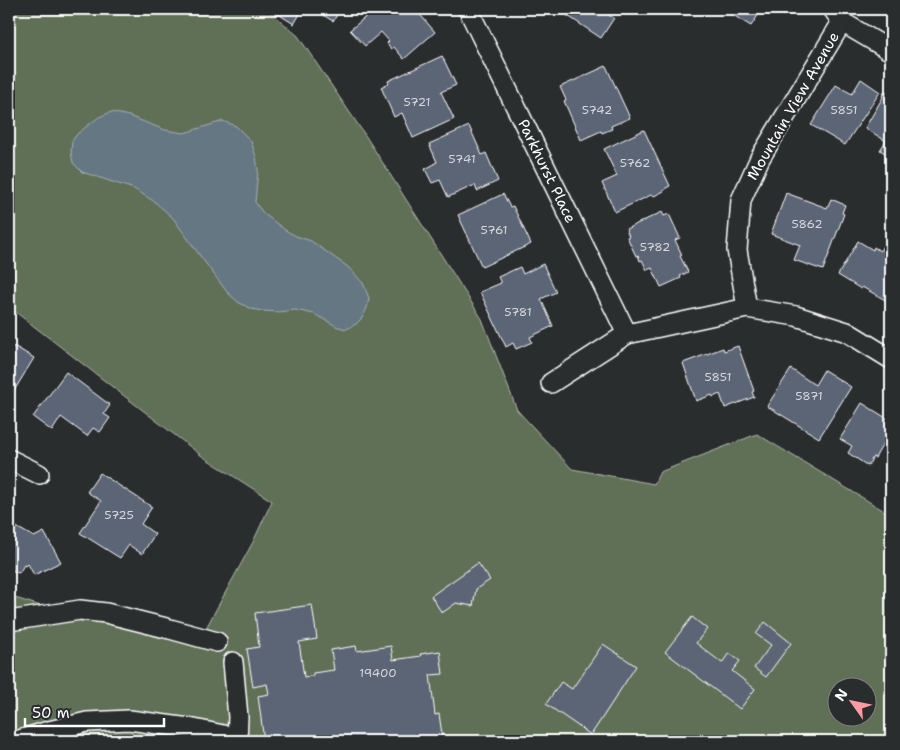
<svg xmlns="http://www.w3.org/2000/svg" width="900" height="750" font-family="'Shantell Sans',sans-serif">
  <rect width="100%" height="100%" fill="#2a2d2e"/>
  <filter id="ink" filterUnits="userSpaceOnUse"><feTurbulence type="fractalNoise" baseFrequency=".02" numOctaves="2"/><feDisplacementMap in="SourceGraphic" scale="10" xChannelSelector="R" yChannelSelector="G"/><feConvolveMatrix kernelMatrix="1 2 1 2 8 2 1 2 1" color-interpolation-filters="sRGB"/></filter>
  <g filter="url(#ink)">
    <path fill="#616f57" stroke="#b0b7ab" fill-rule="evenodd" d="M9,9H267L298,36L365,135L482,319L517,410L572,469L654,484L660,472L757,434L891,515V741H9V596L66,614L206,628L253,542L272,501L202,456L9,307ZM838,688H868V718H838Z"/>
    <path fill="#667784" stroke="#a3adb5" d="M111,112L129,116L165,130L184,133L223,121L236,126L251,141L256,157L258,170L255,202L263,213L285,230L296,236L311,241L348,267L363,283L369,298L367,308L362,318L356,324L347,329L338,327L314,314L295,310L279,312L263,311L251,309L238,302L227,292L198,253L173,218L155,202L134,189L82,172L73,163L71,152L72,141L77,134L87,126L99,117Z"/>
    <g fill="#5c6576" stroke="#fff">
      <path d="M281,9H303L294,24L278,14Z"/>
      <path d="M313,9H341L333,21Z"/>
      <path d="M375,9H411L414,13L417,11L435,32L404,59L394,47L391,49L387,43L389,41L381,32L365,46L350,30Z"/>
      <path d="M568,9H598L614,18L601,38L565,14Z"/>
      <path d="M723,9H762L751,26Z"/>
      <path d="M442,56L456,85L441,92L454,119L413,138L402,113L394,117L381,87L389,83L388,81Z"/>
      <path d="M606,66L630,118L611,126L612,129L602,133L601,131L581,140L564,101L566,100L560,87Z"/>
      <path d="M861,79L880,92L845,145L811,125L836,85L852,94Z"/>
      <path d="M885,91L891,95V157L880,150L886,141L865,128L883,97L882,96Z"/>
      <path d="M469,126L482,155L486,153L498,181L477,191L475,185L448,197L440,180L432,183L425,169L433,165V164L437,162L429,144Z"/>
      <path d="M644,130L670,186L666,188L664,191L654,196L651,195L615,212L602,183L617,176L604,149Z"/>
      <path d="M786,193L827,208L831,199L845,205L842,213L844,214L823,270L794,260L800,245L771,234Z"/>
      <path d="M503,194L510,207L513,206L531,244L482,267L458,215Z"/>
      <path d="M662,212L664,216L669,214L680,238L675,240L682,255L680,256L688,272L680,276L681,278L661,287L652,268L647,270L642,260L640,261L638,255L636,256L627,237L629,236L626,229Z"/>
      <path d="M887,239L891,241V299L889,302L862,287L861,289L838,275L858,241L873,250L874,247L880,251Z"/>
      <path d="M543,264L556,292L541,299L553,326L530,337L532,342L516,349L513,343L506,347L480,292L501,283L498,277L520,267L523,274Z"/>
      <path d="M14,346L34,358L9,399V354Z"/>
      <path d="M738,346L754,391L752,392L754,397L725,408L720,394L713,397L712,395L696,401L683,363L723,348L724,351Z"/>
      <path d="M791,369L815,385L824,370L851,387L819,438L767,406Z"/>
      <path d="M66,372L110,405L104,414L110,418L100,432L93,428L87,436L61,417L52,431L33,417Z"/>
      <path d="M862,403L891,421V446L890,448L883,444L875,458L873,457L868,466L848,453L852,446L840,439Z"/>
      <path d="M100,473L152,507L141,524L155,534L142,554L129,545L120,558L80,533L101,501L87,492Z"/>
      <path d="M9,523L34,537L44,532L61,562L34,575L28,564L26,566L24,565L19,573L9,569Z"/>
      <path d="M478,563L490,580L476,589L473,606L456,603L442,613L431,596Z"/>
      <path d="M312,605L317,639L299,642L304,677L313,676V673L334,670L331,650L356,646L357,651L391,646L393,660L421,656L420,654L440,651L443,674L430,675L435,715L439,714L443,741H264L258,696L269,694L267,684L253,687L247,649L259,647L255,613Z"/>
      <path d="M692,617L707,629L696,643L722,663L729,653L740,661L732,671L755,689L740,709L665,652Z"/>
      <path d="M765,622L791,643L766,677L754,668L771,645L756,634Z"/>
      <path d="M603,644L636,666L591,735L546,704L561,682L572,689Z"/>
    </g>
    <g fill="none" stroke-linecap="round" stroke-linejoin="round">
      <g stroke="#fff" stroke-width="22">
        <g id="minor">
          <path d="M468,9L627,334"/>
          <path d="M833,9L842,22L891,51"/>
          <path d="M747,308L737,250L741,200L760,158L842,22"/>
          <path d="M551,383L627,334L747,308L796,316L847,332L891,359"/>
          <path d="M9,459L39,474"/>
          <path d="M9,621L80,610L106,613L170,629L217,642"/>
          <path d="M233,662L238,717L237,741"/>
          <path d="M16,741L45,732L87,722L129,720L189,728L223,735"/>
        </g>
      </g>
      <use href="#minor" stroke="#2a2d2e" stroke-width="19"/>
    </g>
  </g>
  <g text-anchor="middle" dominant-baseline="central" stroke-width="4.5" stroke-linejoin="round" paint-order="stroke">
    <g font-size="12" fill="#d6d8dd">
      <text x="417" y="102">5721</text>
      <text x="597" y="110">5742</text>
      <text x="844" y="110">5851</text>
      <text x="462" y="159">5741</text>
      <text x="635" y="163">5762</text>
      <text x="807" y="224">5862</text>
      <text x="494" y="230">5761</text>
      <text x="655" y="247">5782</text>
      <text x="518" y="312">5781</text>
      <text x="718" y="377">5851</text>
      <text x="809" y="396">5871</text>
      <text x="119" y="515">5725</text>
      <text x="378" y="673">19400</text>
    </g>
    <g font-size="15" fill="#fff" stroke="#2a2d2e">
      <text transform="translate(793 106) rotate(-60)">Mountain View Avenue</text>
      <text transform="translate(547 171) rotate(64)">Parkhurst Place</text>
    </g>
  </g>
  <rect width="900" height="750" fill="none" stroke="#2a2d2e" stroke-width="30"/>
  <rect x="15" y="15" width="870" height="720" fill="none" stroke="#fff" stroke-width="2" filter="url(#ink)"/>
  <g transform="translate(852 702) rotate(303)"><circle r="24" fill="#2a2d2e" stroke="#7f8182"/>
  <path d="M0-4L9 19L0 12L-9 19Z" fill="#ff9aa2"/>
  <text y="-8" font-size="14" font-weight="bold" text-anchor="middle" fill="#ffffff">N</text>
  </g>
  <path d="M25 718v8h139v-8" fill="none" stroke="#ffffff" stroke-width="2.5"/>
  <text x="32" y="718" font-size="15" fill="#ffffff" stroke="#2a2d2e" stroke-width="4" paint-order="stroke">50 m</text>
</svg>
